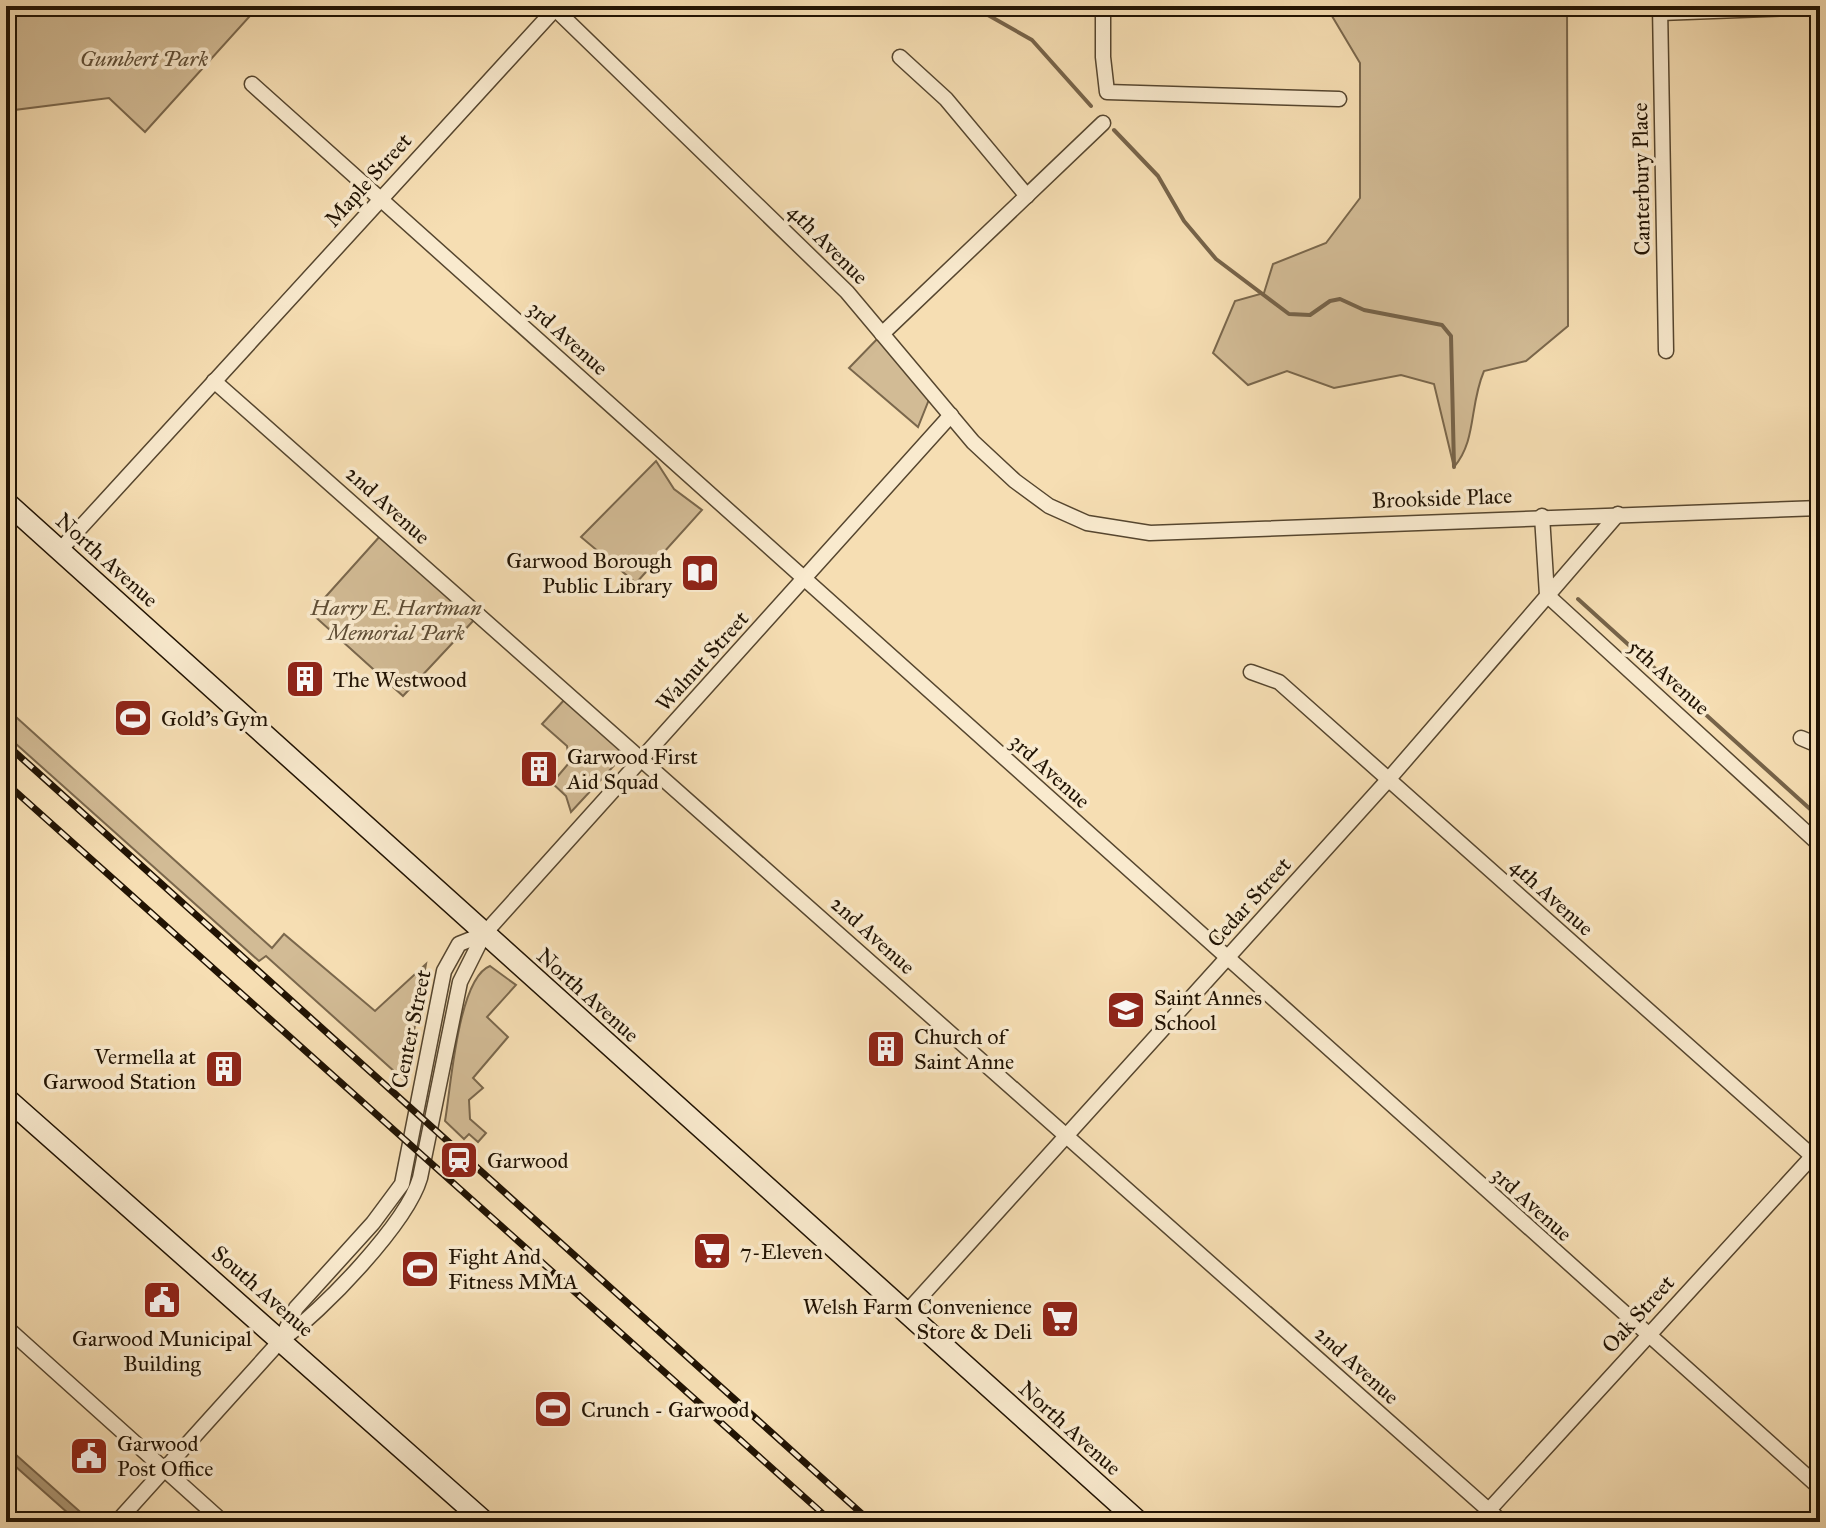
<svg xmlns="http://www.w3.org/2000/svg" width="1826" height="1528" font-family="'IM FELL Great Primer',serif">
  <rect width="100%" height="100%" fill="#f6deb3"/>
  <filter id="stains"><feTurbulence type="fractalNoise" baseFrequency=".0025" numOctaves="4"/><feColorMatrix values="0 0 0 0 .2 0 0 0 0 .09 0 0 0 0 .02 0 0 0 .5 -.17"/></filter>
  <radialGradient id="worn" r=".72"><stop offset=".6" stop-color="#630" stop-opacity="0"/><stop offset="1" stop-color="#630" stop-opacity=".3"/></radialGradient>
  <g fill="#d2bb95" stroke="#7a674c" stroke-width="2">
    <path d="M6,6H259L145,132L109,98L6,111Z"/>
    <path d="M1326,6H1567L1568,326L1526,361L1484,371C1469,406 1477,440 1454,467L1434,384L1401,375L1334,388L1287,371L1248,385L1213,353L1235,301L1264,293L1273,264L1326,243L1360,198V63Z"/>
    <path d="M882,334L930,397L918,427L849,368Z"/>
    <path d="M656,461L674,489L702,510L636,583L581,537Z"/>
    <path d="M381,535L474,620L403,696L311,613Z"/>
    <path d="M566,698L621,750V758L571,812L566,796L552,783L569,763L567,746L542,724Z"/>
    <path d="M6,708L272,948L284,934L375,1011L426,964L405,1081L266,956L259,961L6,735Z"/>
    <path d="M490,966L516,985L487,1017L508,1037L473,1078L483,1088L469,1100L470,1119L486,1133L478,1142L469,1134L464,1139L445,1121C451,1087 458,978 490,966Z"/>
  </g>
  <path fill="#ae9977" stroke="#766349" stroke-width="2" d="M6,1446L86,1517L78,1522L6,1458Z"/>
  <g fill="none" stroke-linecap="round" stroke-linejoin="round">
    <g stroke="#766349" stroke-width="4">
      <path d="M972,6L1032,40L1091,106"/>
      <path d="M1114,130L1158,176L1184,221L1216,259L1289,314L1310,315L1330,301L1340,299L1364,310L1442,325L1451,336L1454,467"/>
      <path d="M1578,599L1820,818"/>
    </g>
    <g stroke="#56462f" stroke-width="17">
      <g id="minor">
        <path d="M552,6L847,292L973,442L1015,481L1049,506L1087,523L1150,533L1820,508"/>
        <path d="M1103,6V57L1107,92L1339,99"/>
        <path d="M1660,6L1666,351"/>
        <path d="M1660,13L1820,7"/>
        <path d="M900,57L946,99L1027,196"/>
        <path d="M252,84L1820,1488"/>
        <path d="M882,334L1103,123"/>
        <path d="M214,381L1502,1522"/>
        <path d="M1542,516L1547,595L1820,845"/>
        <path d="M60,550L555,9"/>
        <path d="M1251,672L1279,682L1820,1163"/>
        <path d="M1801,738L1820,746"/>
        <path d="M906,1313L1388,780L1618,514"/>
        <path d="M6,1327L223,1522"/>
        <path d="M282,1338L296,1308L373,1223L402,1184L444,971L459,944L484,934"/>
        <path d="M117,1522L282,1339C321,1313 407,1223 420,1178L460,982L484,934L951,415"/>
        <path d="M1478,1522L1820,1148"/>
      </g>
    </g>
    <g stroke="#211303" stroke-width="23">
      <g id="secondary">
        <path d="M6,502L1139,1522"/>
        <path d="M6,1098L485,1522"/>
      </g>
    </g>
    <use href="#minor" stroke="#f9eace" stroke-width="14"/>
    <use href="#secondary" stroke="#f9eace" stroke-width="20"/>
    <g stroke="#211303" stroke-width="7">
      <g id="rail">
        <path d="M6,744L871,1522"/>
        <path d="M6,783L832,1522"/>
      </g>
    </g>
    <use href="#rail" stroke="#f9eace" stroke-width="4" stroke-dasharray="12" stroke-linecap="butt"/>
  </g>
  <defs>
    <g id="library-square" transform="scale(2)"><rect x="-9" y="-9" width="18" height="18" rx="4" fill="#8f2418" stroke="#f9eace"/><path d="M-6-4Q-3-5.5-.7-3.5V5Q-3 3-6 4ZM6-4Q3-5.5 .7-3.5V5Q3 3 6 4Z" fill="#fff"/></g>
    <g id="building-square" transform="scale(2)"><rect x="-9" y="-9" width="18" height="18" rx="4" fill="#8f2418" stroke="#f9eace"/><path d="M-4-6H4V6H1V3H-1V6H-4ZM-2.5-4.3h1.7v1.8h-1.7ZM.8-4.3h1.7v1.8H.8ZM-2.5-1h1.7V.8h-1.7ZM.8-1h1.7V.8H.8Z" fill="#fff"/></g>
    <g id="stadium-square" transform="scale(2)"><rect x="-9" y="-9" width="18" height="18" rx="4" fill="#8f2418" stroke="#f9eace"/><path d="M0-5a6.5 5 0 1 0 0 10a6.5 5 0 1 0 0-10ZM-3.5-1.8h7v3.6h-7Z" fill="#fff"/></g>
    <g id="school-square" transform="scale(2)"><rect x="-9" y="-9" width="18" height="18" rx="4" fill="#8f2418" stroke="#f9eace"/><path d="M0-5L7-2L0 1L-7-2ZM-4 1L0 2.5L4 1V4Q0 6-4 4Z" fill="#fff"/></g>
    <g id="station-square" transform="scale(2)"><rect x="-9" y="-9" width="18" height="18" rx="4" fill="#8f2418" stroke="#f9eace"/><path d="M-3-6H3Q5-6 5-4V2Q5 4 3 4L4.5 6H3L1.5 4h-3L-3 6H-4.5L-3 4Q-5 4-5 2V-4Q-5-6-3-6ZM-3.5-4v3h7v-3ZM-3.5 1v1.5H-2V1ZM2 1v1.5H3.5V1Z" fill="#fff"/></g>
    <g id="supermarket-square" transform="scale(2)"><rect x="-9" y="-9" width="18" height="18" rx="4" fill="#8f2418" stroke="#f9eace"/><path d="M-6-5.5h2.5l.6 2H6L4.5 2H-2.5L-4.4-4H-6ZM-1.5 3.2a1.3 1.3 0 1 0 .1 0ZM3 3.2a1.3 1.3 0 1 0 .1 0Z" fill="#fff"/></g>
    <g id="civic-square" transform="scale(2)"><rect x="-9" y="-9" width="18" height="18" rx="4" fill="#8f2418" stroke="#f9eace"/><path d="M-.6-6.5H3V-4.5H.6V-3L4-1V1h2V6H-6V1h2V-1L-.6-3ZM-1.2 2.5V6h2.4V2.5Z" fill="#fff"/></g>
  </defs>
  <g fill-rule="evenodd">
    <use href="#library-square" x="700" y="573"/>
    <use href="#building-square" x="305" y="679"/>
    <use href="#stadium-square" x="133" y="718"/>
    <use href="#building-square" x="539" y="769"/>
    <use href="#school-square" x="1126" y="1010"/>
    <use href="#building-square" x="886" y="1049"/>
    <use href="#building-square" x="224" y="1069"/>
    <use href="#station-square" x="459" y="1160"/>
    <use href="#supermarket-square" x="712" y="1251"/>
    <use href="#stadium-square" x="420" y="1269"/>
    <use href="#civic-square" x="162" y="1300"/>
    <use href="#supermarket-square" x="1060" y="1319"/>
    <use href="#stadium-square" x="553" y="1409"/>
    <use href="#civic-square" x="89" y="1456"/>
  </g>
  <g text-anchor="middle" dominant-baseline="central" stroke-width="7" stroke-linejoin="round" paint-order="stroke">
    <g font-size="22" font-style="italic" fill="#5f4e36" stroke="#f9eace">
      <text x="144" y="58">Gumbert Park</text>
      <text x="396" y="607">Harry E. Hartman<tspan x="396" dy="25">Memorial Park</tspan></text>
    </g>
    <g font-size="22" fill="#211303" stroke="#f9eace">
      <text transform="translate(1641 179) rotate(-91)">Canterbury Place</text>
      <text transform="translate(368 180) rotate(-48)">Maple Street</text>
      <text transform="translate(828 244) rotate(45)">4th Avenue</text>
      <text transform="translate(568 338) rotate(42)">3rd Avenue</text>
      <text transform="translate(1442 498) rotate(-2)">Brookside Place</text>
      <text transform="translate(388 505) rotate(42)">2nd Avenue</text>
      <text transform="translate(107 560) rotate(42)">North Avenue</text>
      <text transform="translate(702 661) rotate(-48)">Walnut Street</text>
      <text transform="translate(1669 677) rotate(42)">5th Avenue</text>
      <text transform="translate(1050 771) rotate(42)">3rd Avenue</text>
      <text transform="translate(1552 897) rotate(42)">4th Avenue</text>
      <text transform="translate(1249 902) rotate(-48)">Cedar Street</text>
      <text transform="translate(873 935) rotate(42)">2nd Avenue</text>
      <text transform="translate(588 995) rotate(42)">North Avenue</text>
      <text transform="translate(411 1029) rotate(-78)">Center Street</text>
      <text transform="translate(1532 1204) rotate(42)">3rd Avenue</text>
      <text transform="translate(263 1291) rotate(41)">South Avenue</text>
      <text transform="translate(1638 1314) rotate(-48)">Oak Street</text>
      <text transform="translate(1357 1365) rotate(42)">2nd Avenue</text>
      <text transform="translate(1070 1428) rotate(42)">North Avenue</text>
    </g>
    <g font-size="22" fill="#211303" stroke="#f9eace" text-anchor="start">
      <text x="672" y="560" text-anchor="end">Garwood Borough<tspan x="672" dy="25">Public Library</tspan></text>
      <text x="333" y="679">The Westwood</text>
      <text x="161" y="718">Gold's Gym</text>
      <text x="567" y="756">Garwood First<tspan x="567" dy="25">Aid Squad</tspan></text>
      <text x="1154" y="997">Saint Annes<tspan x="1154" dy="25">School</tspan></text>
      <text x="914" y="1036">Church of<tspan x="914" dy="25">Saint Anne</tspan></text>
      <text x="196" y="1056" text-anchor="end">Vermella at<tspan x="196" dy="25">Garwood Station</tspan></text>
      <text x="487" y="1160">Garwood</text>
      <text x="740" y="1251">7-Eleven</text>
      <text x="448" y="1256">Fight And<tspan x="448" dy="25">Fitness MMA</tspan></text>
      <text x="1032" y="1306" text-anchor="end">Welsh Farm Convenience<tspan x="1032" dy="25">Store &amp; Deli</tspan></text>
      <text x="162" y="1338" text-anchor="middle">Garwood Municipal<tspan x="162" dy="25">Building</tspan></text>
      <text x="581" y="1409">Crunch - Garwood</text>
      <text x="117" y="1443">Garwood<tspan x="117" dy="25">Post Office</tspan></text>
    </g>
  </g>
  <rect width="1826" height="1528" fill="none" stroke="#f6deb3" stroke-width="32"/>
  <rect x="8" y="8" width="1810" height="1512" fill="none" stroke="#211303" stroke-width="4"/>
  <rect x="16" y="16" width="1794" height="1496" fill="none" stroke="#211303" stroke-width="2"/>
  <rect width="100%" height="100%" filter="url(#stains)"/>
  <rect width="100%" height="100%" fill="url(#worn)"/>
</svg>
